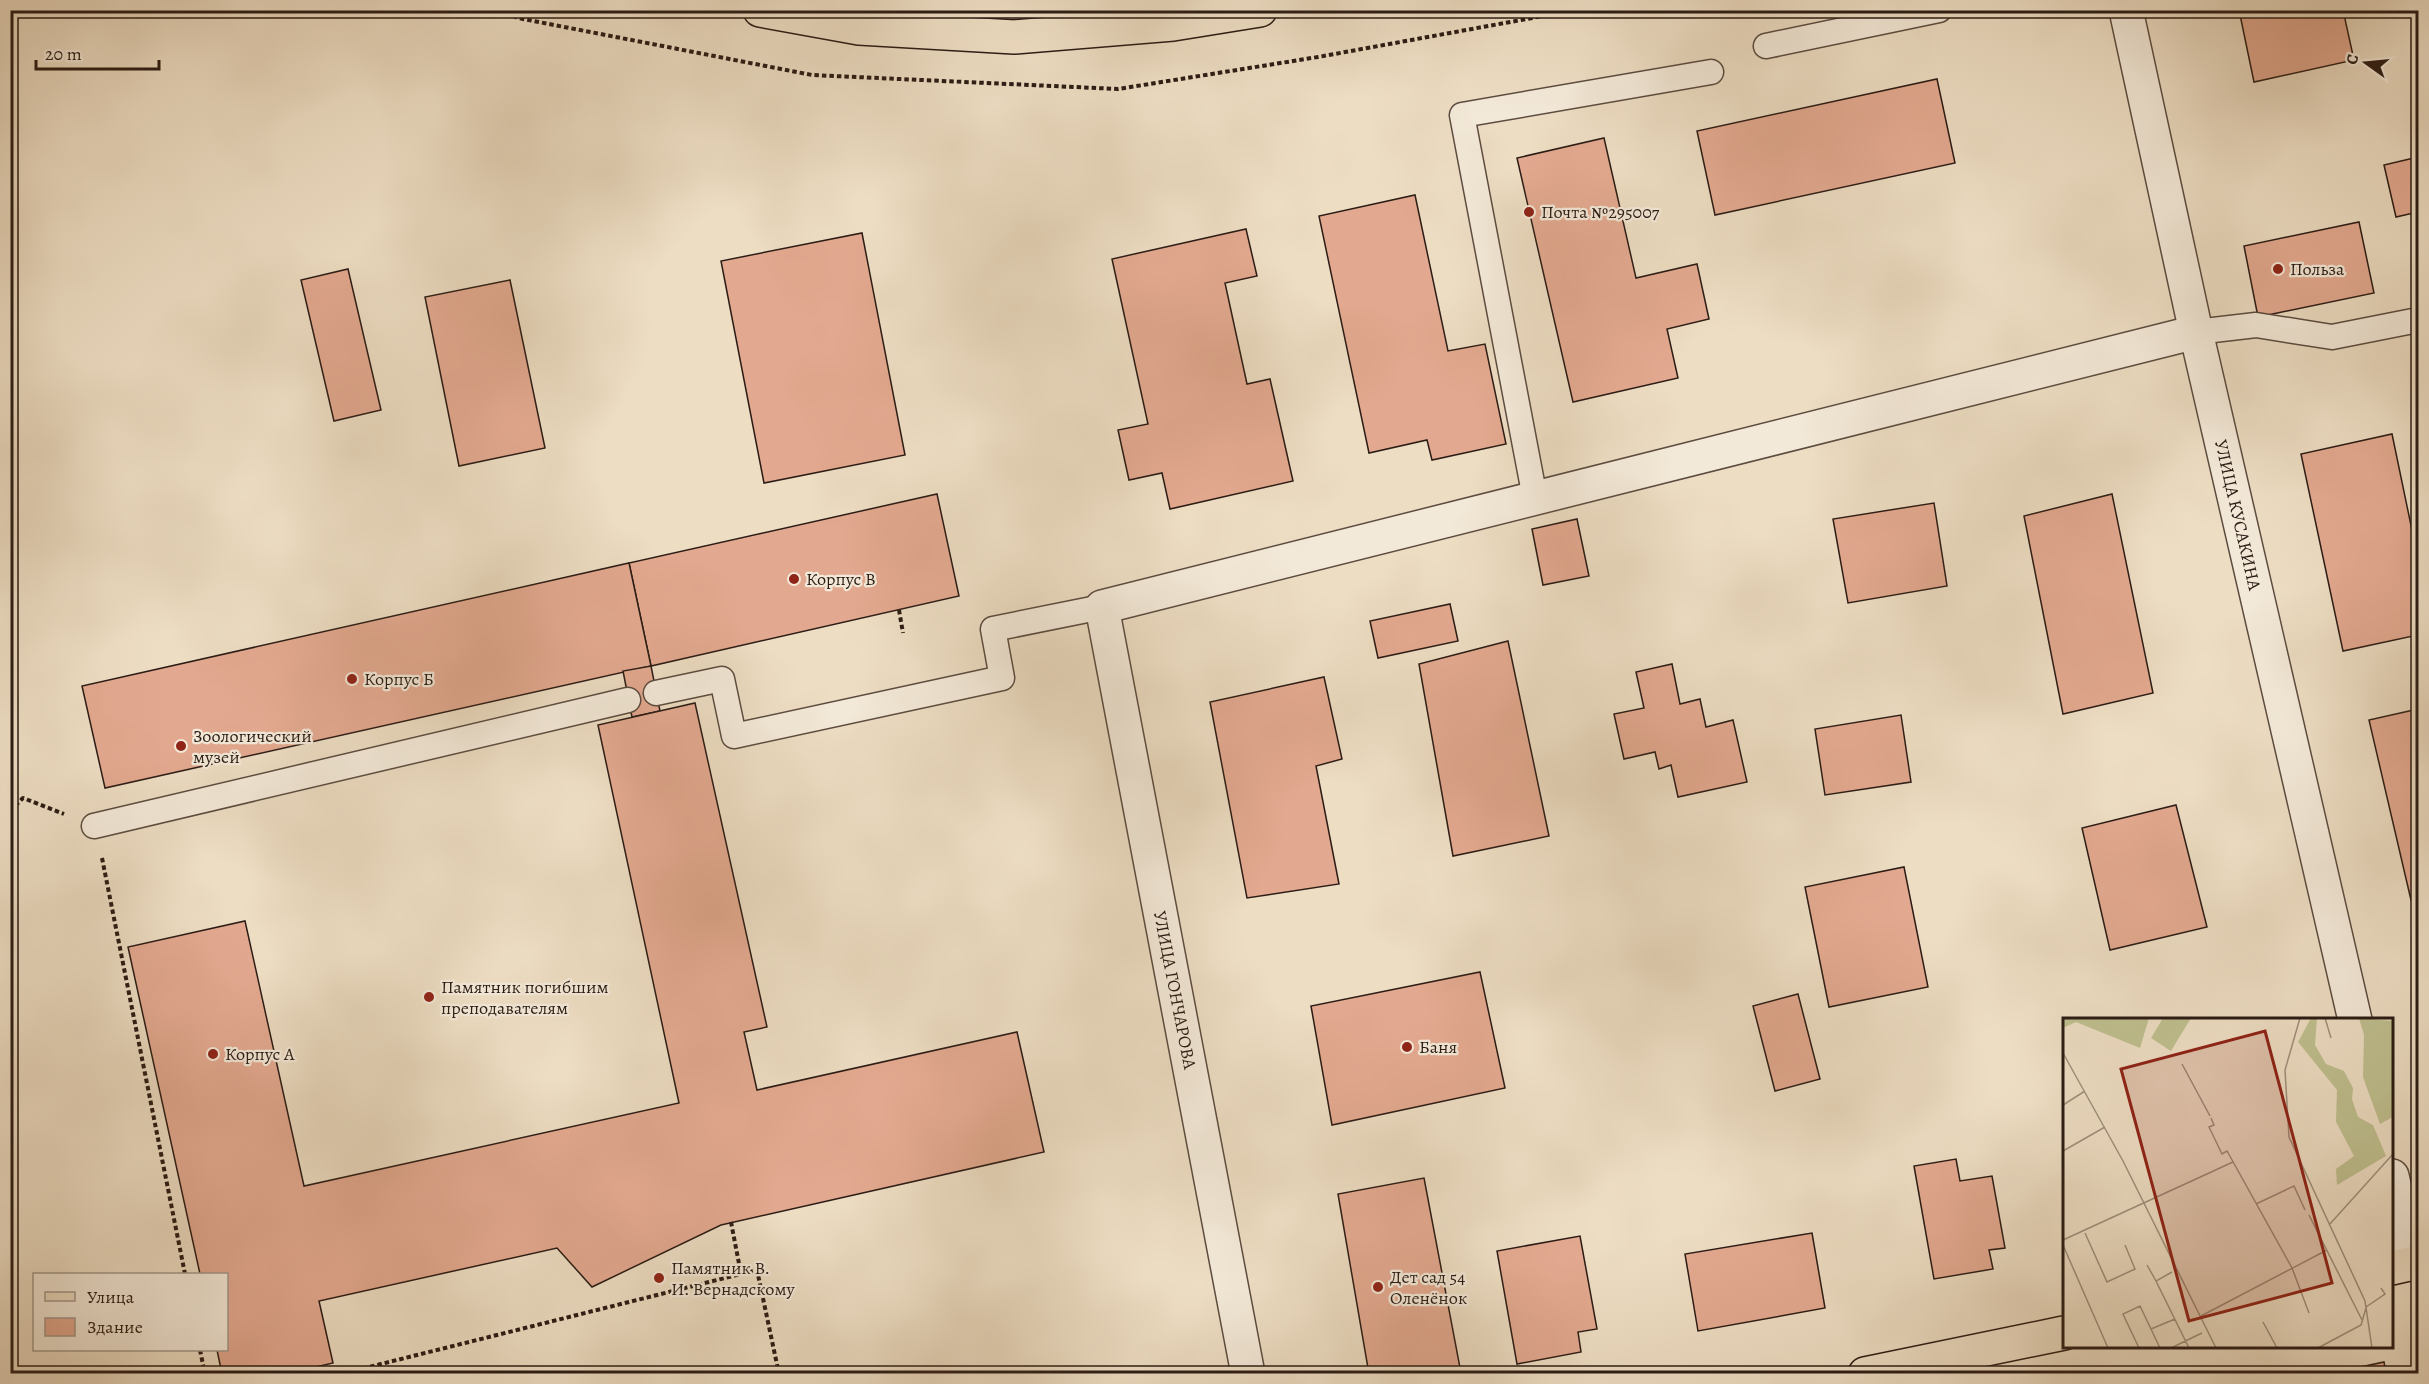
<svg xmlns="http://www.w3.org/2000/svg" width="2429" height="1384" font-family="Alegreya,serif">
  <rect width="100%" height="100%" fill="#edddc3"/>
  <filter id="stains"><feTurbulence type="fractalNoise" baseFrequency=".00333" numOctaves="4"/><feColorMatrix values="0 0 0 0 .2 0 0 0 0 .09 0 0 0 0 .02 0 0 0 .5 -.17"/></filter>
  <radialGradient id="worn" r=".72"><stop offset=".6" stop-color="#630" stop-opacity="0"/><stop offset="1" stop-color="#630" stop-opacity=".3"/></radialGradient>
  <g fill="#e3a990" stroke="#2b1c15" stroke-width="1.5">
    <path d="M2239,10H2343L2354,60L2254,82Z"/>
    <path d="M1937,79L1955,163L1715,215L1697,131Z"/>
    <path d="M1604,138L1636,278L1697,264L1709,319L1667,329L1678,378L1573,402L1517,158Z"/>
    <path d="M2418,157V212L2396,217L2384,165Z"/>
    <path d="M1415,195L1448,351L1485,344L1506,444L1432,460L1427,440L1369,453L1319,216Z"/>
    <path d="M2359,222L2374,293L2258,317L2244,246Z"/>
    <path d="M1246,229L1257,276L1225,283L1247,384L1270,379L1293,481L1170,509L1162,473L1129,480L1118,430L1148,424L1112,259Z"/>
    <path d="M862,233L905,455L764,483L721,261Z"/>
    <path d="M348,269L381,410L334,421L301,280Z"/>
    <path d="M510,280L545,448L459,466L425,297Z"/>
    <path d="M2392,434L2418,559V635L2343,651L2301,454Z"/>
    <path d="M937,494L959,596L651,666L629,563Z"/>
    <path d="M2112,494L2153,693L2063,714L2024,516Z"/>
    <path d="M1934,503L1947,586L1848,603L1833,519Z"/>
    <path d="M1577,519L1589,576L1543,585L1532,529Z"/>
    <path d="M629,563L651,666L105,788L82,686Z"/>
    <path d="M1450,604L1458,641L1378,658L1370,621Z"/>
    <path d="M1508,641L1549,836L1453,856L1419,664Z"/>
    <path d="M1672,664L1680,704L1700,699L1706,727L1733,720L1747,782L1678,797L1671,765L1659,769L1655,752L1624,759L1614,714L1644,708L1636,672Z"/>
    <path d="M651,666L660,711L632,717L623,671Z"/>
    <path d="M1324,677L1342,759L1316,766L1339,884L1247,898L1210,702Z"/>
    <path d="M695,703L767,1027L744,1032L757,1090L1017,1032L1044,1152L721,1225L592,1287L557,1248L319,1301L333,1363L286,1374H222L217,1350H226V1274H200L128,947L245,921L304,1186L679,1103L598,725Z"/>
    <path d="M2418,709V898L2411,900L2369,720Z"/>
    <path d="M1901,715L1911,782L1825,795L1815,729Z"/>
    <path d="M2176,805L2207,927L2110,950L2082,828Z"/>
    <path d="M1904,867L1928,987L1829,1007L1805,887Z"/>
    <path d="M1480,972L1505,1088L1332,1125L1311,1006Z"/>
    <path d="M1798,994L1820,1079L1775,1091L1753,1006Z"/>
    <path d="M1956,1159L1960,1181L1992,1176L2005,1248L1989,1250L1993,1269L1934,1279L1914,1166Z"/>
    <path d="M1424,1178L1461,1373L1369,1374L1338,1194Z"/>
    <path d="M1812,1233L1825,1308L1698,1331L1685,1254Z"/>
    <path d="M1580,1236L1597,1329L1578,1332L1581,1352L1517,1364L1497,1251Z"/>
    <path d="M2384,1362L2386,1374H2328Z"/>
  </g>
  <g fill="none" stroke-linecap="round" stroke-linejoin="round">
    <g stroke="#5c4c40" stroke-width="27">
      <g id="lane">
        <path d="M1766,46L1939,10"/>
        <path d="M2196,332L2256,325L2332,337L2418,320"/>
        <path d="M1535,498L1462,115L1711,72"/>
        <path d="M656,693L722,679L734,736L1002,678L993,629L1102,607"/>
        <path d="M94,826L628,700"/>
      </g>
    </g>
    <g stroke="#5c4c40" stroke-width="36">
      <g id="street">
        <path d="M2126,10L2196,332L2355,1020"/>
        <path d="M2392,1176L2412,1264"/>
        <path d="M1248,1374L1102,607L2196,332"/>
      </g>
    </g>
    <g stroke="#2b1c15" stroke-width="36">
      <g id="primary">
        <path d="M760,10L859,28L1014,37L1173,24L1260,10"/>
        <path d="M2392,1268L2418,1262"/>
        <path d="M1865,1374L2064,1333"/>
      </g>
    </g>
    <g stroke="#2b1c15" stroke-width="4" stroke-dasharray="4.5 3" stroke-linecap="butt">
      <path d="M499,10L518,18L812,75L1118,89L1318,57L1576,10"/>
      <path d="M899,610L903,633"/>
      <path d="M10,811L23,798L64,814"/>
      <path d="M102,858L185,1274"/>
      <path d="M731,1222L741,1274"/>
      <path d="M200,1350L205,1374"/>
      <path d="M341,1374L757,1270L779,1374"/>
    </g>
    <use href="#lane" stroke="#f3e9d8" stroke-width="24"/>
    <use href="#street" stroke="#f3e9d8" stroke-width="33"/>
    <use href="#primary" stroke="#edddc3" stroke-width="33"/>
  </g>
  <g fill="#8f2418" stroke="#f3e9d8" stroke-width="2">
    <circle cx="1529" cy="212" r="6"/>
    <circle cx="2278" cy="269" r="6"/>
    <circle cx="794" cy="579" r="6"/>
    <circle cx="352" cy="679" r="6"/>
    <circle cx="181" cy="746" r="6"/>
    <circle cx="429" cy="997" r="6"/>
    <circle cx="1407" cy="1047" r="6"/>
    <circle cx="213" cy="1054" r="6"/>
    <circle cx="659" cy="1278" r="6"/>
    <circle cx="1378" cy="1287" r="6"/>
  </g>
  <g text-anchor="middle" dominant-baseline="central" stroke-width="4.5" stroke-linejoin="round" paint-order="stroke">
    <g font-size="18" fill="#2b1c15" stroke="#f3e9d8" text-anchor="start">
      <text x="1541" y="212">Почта №295007</text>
      <text x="2290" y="269">Польза</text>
      <text x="806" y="579">Корпус В</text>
      <text x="364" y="679">Корпус Б</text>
      <text x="193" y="736">Зоологический<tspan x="193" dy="21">музей</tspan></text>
      <text x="441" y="987">Памятник погибшим<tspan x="441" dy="21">преподавателям</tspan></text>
      <text x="1419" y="1047">Баня</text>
      <text x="225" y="1054">Корпус А</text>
      <text x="671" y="1268">Памятник В.<tspan x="671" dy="21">И. Вернадскому</tspan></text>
      <text x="1390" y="1277">Дет сад 54<tspan x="1390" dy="21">Оленёнок</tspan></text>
    </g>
    <g font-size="18" fill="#2b1c15" stroke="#f3e9d8">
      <text transform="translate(2238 515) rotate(77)">УЛИЦА КУСАКИНА</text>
      <text transform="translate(1175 990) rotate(79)">УЛИЦА ГОНЧАРОВА</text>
    </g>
  </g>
  <g transform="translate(2063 1018)">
    <rect width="330" height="330" fill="#edddc3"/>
    <path d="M0,0H86L77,30L13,4L0,10ZM100,0H128L108,33L88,20ZM248,0H254L252,27L263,46L281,53L290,70L289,81L295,99L310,107L323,138L274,167L273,151L291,138L273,104L274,72L235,24ZM296,0L330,3V99L317,106L300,59L301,17Z" fill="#bfbf8f"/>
    <path fill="none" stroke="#9f907d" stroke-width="1.5" d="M237,0L222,52L226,119L302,283L309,330M262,0L268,20M0,35L60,143L153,330M119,46L147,98M0,87L22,73M148,100L151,107L146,109L159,136L164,133L229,250L246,295M0,133L42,109M193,186L231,168L242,192M246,197L299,302M266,207L330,136M22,215L44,264L72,251L62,227M0,222L170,144M0,227L45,330M84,247L93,263M109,254L93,263L126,330M303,289L322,276L318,270M138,298L264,232M200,304L214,330M88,311L112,301M76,330L60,296L77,288L97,330M108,330L139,315M255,330L298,307L303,290"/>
    <path fill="#8f2418" fill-opacity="0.15" stroke="#8f2418" stroke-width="3" d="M202,13L269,265L126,303L58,51Z"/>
    <rect width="330" height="330" fill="none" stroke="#2b1c15" stroke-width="3"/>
  </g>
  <rect width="2429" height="1384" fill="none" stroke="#edddc3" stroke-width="36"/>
  <rect x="12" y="12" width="2405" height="1360" fill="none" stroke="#2b1c15" stroke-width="3"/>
  <rect x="18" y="18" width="2393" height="1348" fill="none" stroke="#2b1c15" stroke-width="1.5"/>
  <rect x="33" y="1273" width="195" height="78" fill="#f3e9d8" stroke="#a3978a" stroke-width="1.5"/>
  <rect x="45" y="1292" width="30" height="9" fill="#edddc3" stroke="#a3978a" stroke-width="1.5"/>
  <text x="87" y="1303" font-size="18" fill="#2b1c15">Улица</text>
  <rect x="45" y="1318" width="30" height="18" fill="#e3a990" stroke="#a3978a" stroke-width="1.5"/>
  <text x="87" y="1333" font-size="18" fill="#2b1c15">Здание</text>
  <g transform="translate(2366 63) rotate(285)" stroke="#f3e9d8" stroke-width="4.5" paint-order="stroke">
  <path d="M0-4.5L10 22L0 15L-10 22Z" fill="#2b1c15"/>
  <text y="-9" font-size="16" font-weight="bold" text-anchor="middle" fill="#2b1c15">С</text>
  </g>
  <path d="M36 60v9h123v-9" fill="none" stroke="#2b1c15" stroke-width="3"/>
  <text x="45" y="60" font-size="18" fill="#2b1c15" stroke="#f3e9d8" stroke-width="4.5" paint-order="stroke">20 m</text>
  <rect width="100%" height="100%" filter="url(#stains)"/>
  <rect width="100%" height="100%" fill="url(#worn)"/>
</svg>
